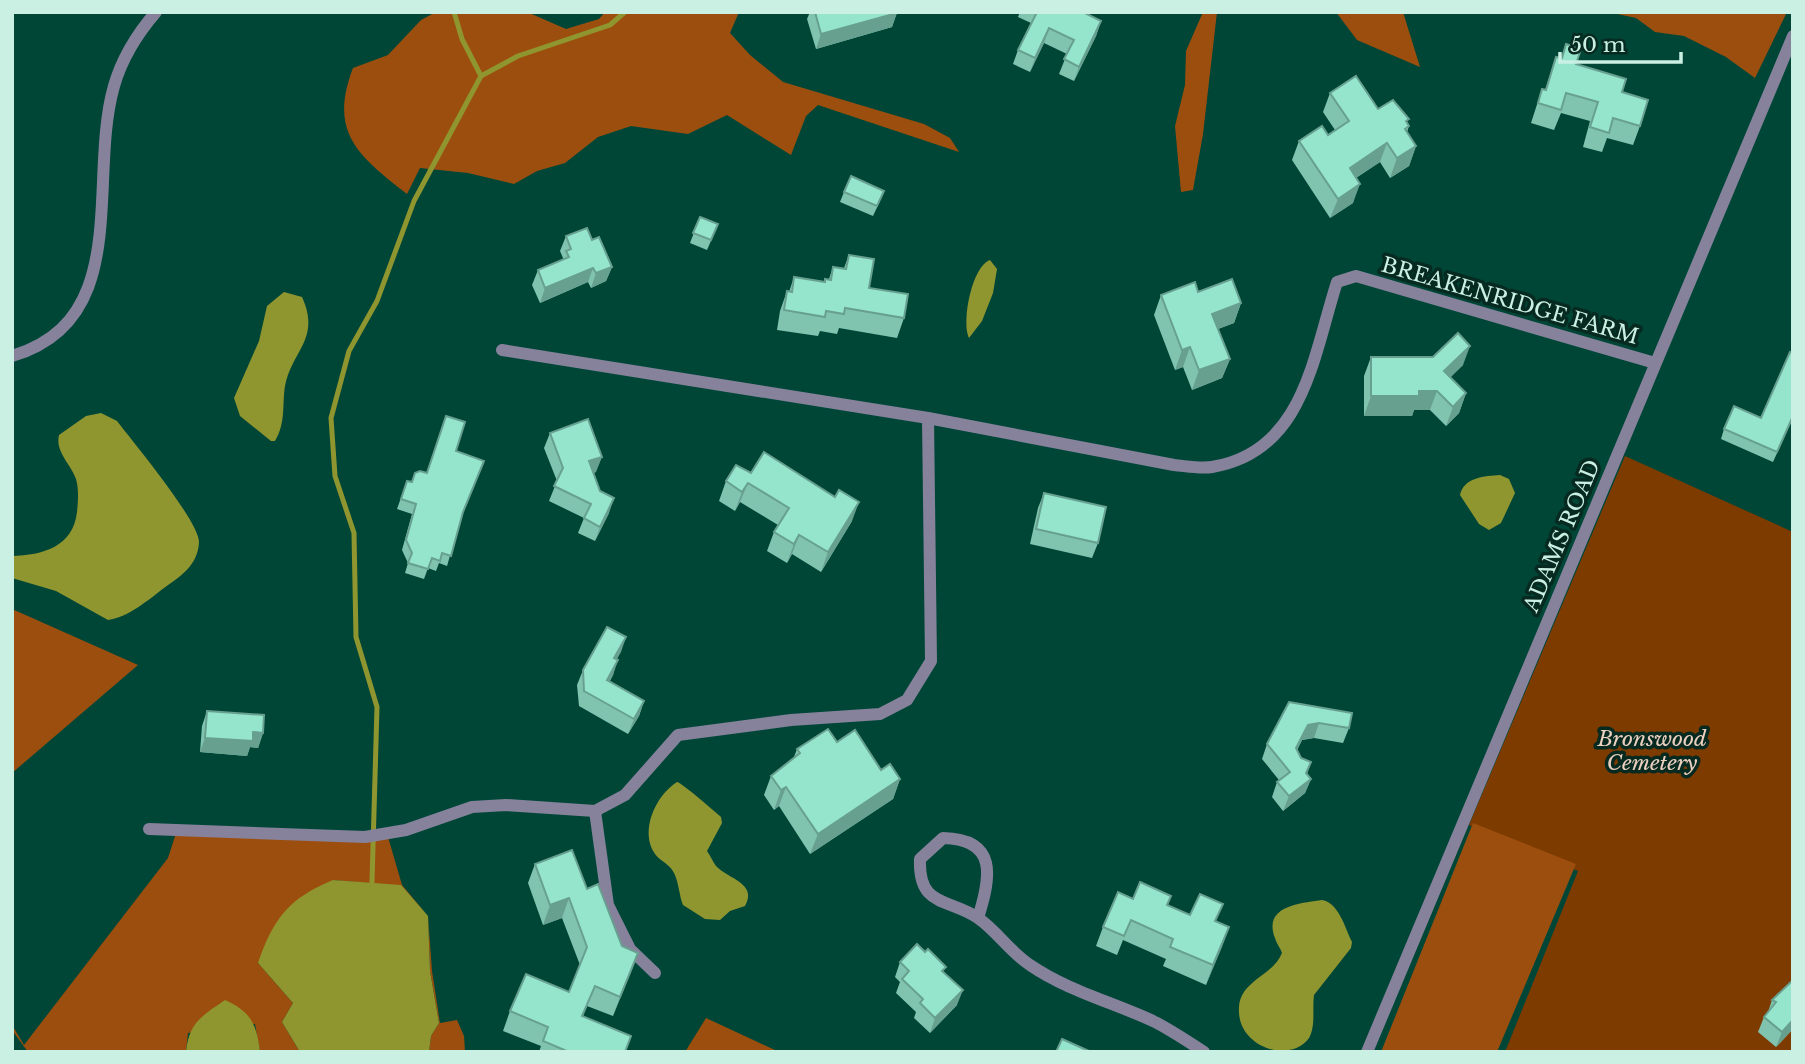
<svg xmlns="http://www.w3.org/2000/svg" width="1805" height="1064" font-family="'Libre Baskerville',serif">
  <rect width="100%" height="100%" fill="#004637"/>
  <path fill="#7d3b00" d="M1625,456L1793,532V1052H1505L1578,871L1469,825Z"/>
  <g fill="#9c4e0e">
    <path d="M436,12H527L566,29L599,19L605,12H739L730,33L750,55L783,82L924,124L950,138L959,152L818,105L806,116L791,155L727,115L688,134L631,126L598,137L565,163L537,171L514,184L468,173L420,168L407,194C359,156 328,133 353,68L388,55L421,20Z"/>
    <path d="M1203,12H1217L1203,134L1193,190L1181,192L1175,126L1185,85L1186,51Z"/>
    <path d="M1336,12H1403L1420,67L1357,40Z"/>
    <path d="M1608,12H1787L1755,78L1726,57L1684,36L1655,32L1636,18Z"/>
    <path d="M12,609L138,665L12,773Z"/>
    <path d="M1473,823L1576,864L1497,1052H1381Z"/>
    <path d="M177,830L388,837L402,885L428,916L432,971L440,1023L457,1020L464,1036L465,1052H429L431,1036L439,1023L430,971L428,916L401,886L333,880L258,963L293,1003L282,1022L300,1052H260L255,1024L188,1033L186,1052H28L12,1030V1025L24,1045L168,858Z"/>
    <path d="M706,1018L775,1050L777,1052H685Z"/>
  </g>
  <g fill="#90962f">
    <path d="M990,260L997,269L993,293L982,321L969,338C961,322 972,266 990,260Z"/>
    <path d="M284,292L302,297C321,339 292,350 285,386C282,405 286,423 275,441H271L240,416L234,398L259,341L267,306Z"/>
    <path d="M101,413L117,421C133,442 199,521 199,542C198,565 181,576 164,588C148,600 129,617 108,620L56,591L12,578V556C43,555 73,547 77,512C78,502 79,489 76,479C71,464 55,452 59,435L86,416Z"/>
    <path d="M1500,475L1509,479L1515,493L1501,523L1489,530L1479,524L1460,495C1464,477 1485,476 1500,475Z"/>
    <path d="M677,782C681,782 714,811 721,817L722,823L707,851C710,855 713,862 716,866C728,879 758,883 745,906L730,911L720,920L705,919L683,905C679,895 679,883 674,873C670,864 660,861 655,854C639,831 656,795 677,782Z"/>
    <path d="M333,880L401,885L428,916L430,971L439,1023L431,1036L429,1052H300L282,1022L293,1003L258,963C273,919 289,898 333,880Z"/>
    <path d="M1322,900C1339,903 1345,928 1352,942L1351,948L1314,995C1312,1010 1316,1025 1309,1038C1291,1064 1236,1048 1239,1007C1241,980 1273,976 1282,953C1280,947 1276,943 1275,938C1262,905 1303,903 1322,900Z"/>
    <path d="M225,1000C250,1011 257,1024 260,1052H186C189,1022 202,1016 225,1000Z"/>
  </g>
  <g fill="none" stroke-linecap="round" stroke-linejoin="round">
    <g stroke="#90962f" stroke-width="5">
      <path d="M454,12L462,39L481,76"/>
      <path d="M372,882L377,707L356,637L354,533L335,476L331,418L349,351L377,301L414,201L481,76L518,56L610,25L625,12"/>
    </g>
    <g stroke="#86829c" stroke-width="12">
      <path d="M502,350L928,418L1174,465C1186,466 1200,469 1212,467C1304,452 1313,356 1337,282L1356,276L1655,363"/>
      <path d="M12,356C134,320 87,180 114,86C122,58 137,34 156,12"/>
      <path d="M595,811L608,905L630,949L655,973"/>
      <path d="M149,829L365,837L406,830L472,807L506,805L595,811L625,795L678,735L791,720L880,714L907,700L931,661L928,418"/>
      <path d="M978,918C991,877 998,839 943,838L920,859C918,908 949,898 978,918C997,931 1010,952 1030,965C1068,991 1112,1002 1153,1021C1171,1030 1187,1041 1204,1052"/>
      <path d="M1367,1052L1793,36"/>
    </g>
  </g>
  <g fill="#80c4af">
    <path d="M810,12H897L892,27L816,49L807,19Z"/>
    <path d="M1020,12H1083L1101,21L1096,36L1074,81L1059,74L1067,54L1044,43L1030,72L1013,64L1018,50L1031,23L1018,17Z"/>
    <path d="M1566,44L1576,64L1622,92L1640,126L1633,145L1607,138L1602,152L1583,147L1590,121L1561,113L1554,130L1531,123L1542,89L1545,90L1556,57L1561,58Z"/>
    <path d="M1330,93L1378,109L1408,124L1409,126L1407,132L1416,146L1409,166L1390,178L1380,162L1356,178L1353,203L1330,218L1292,160L1299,141L1328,135L1335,130L1323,112Z"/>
    <path d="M844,192L880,201L873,216L840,202Z"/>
    <path d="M700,217L714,234L707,250L690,243Z"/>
    <path d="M566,236L592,240L612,267L606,281L591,288L588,282L540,303L532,285L538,270L563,260V258L560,251Z"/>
    <path d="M849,255L869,288L904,318L897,338L839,328L837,334L820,331L818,336L777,330L780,311L787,291L789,292L794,277L824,282L825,279H829L833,267L844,268Z"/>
    <path d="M1198,292L1241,303L1234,323L1218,329L1230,359L1222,378L1192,390L1183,367L1175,370L1154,315L1161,295Z"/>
    <path d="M1371,357L1463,365L1450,377L1466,393L1459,413L1446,426L1430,410H1414L1412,416H1364V376Z"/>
    <path d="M1761,418H1793L1773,462L1721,439L1724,429Z"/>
    <path d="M550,433L596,472L593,473L609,513L595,541L578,533L584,518L549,501L557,481L544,448Z"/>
    <path d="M456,451L462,515L447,566L439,563L436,571L428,568L424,579L405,573L408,563L402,550L412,514L397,509L407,481L412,482L415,473H427Z"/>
    <path d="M751,473L852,521L821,572L792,554L787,563L767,551L774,532L778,525L740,502L735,511L719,501L726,481Z"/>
    <path d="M1044,493L1098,543L1092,558L1030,544L1038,508Z"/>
    <path d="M626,637L617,659L613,675L610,681L644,701L639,716L628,734L579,706L577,685L583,670Z"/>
    <path d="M1289,702L1349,728L1343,743L1314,738L1302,740L1297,750L1307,774L1311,779L1305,793L1283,811L1272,797L1277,782L1279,780L1262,759L1267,744Z"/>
    <path d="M207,711L263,733L258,748L250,747L247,756L200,752L202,726Z"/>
    <path d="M837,742L881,770L900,779L893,799L810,854L779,806L774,810L764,795L771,776L794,757L797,749Z"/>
    <path d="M535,864L587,889L622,946L638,953L613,1016L587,1006L583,1016L631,1036L625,1052H539L541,1046L503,1031L510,1011L569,992L580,965L562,918L543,925L528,883Z"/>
    <path d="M1133,899L1168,905L1190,915L1216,922L1229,927L1206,985L1163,966L1166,959L1123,940L1117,955L1096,946L1103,927Z"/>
    <path d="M900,962L944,972L957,1005L930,1033L914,1018L916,1012L896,993L900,982L895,977Z"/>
    <path d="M1793,980V1029L1776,1047L1758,1032L1764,1017L1768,1012L1772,1000Z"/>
  </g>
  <g fill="#68a08f">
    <path d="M897,13L892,27L816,49L821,34Z"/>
    <path d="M1101,21L1096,36L1074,81L1079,67Z"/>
    <path d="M1049,28L1044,43L1030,72L1035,58Z"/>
    <path d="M1387,143L1380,162L1342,187L1350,168Z"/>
    <path d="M1416,146L1409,166L1390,178L1397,158Z"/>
    <path d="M1360,184L1353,203L1330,218L1338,199Z"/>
    <path d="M612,267L606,281L591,288L596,273Z"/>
    <path d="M593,268L588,282L540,303L545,288Z"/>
    <path d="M1241,303L1234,323L1205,334L1212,314Z"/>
    <path d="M1470,346L1463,365L1437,391L1430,410H1414L1412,416H1364L1371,396L1419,391L1444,371Z"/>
    <path d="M1190,347L1183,367L1175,370L1182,350Z"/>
    <path d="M1230,359L1222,378L1192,390L1199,370Z"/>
    <path d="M1466,393L1459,413L1446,426L1453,407Z"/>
    <path d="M602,457L596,472L584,476L589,461Z"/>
    <path d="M748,483L740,502L735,511L742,492Z"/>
    <path d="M614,498L609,513L595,541L600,527Z"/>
    <path d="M859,502L852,521L821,572L828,552Z"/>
    <path d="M799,535L792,554L787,563L794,544Z"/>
    <path d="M626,637L621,652L609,673L614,658Z"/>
    <path d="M618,660L613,675L602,694L607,680Z"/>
    <path d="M644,701L639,716L628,734L634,719Z"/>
    <path d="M1319,723L1314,738L1302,740L1291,763L1296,748L1308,725Z"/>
    <path d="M253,732L263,733L258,748L250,747L247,756L200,752L205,738Z"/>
    <path d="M1311,762L1306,777L1311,779L1305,793L1283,811L1289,796L1306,773Z"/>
    <path d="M900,779L893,799L810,854L818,834Z"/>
    <path d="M786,787L779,806L774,810L781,790Z"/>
    <path d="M569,898L562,918L543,925L550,905Z"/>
    <path d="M1229,927L1222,947L1206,985L1213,965Z"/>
    <path d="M638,953L631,972L613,1016L620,997Z"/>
    <path d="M963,990L957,1005L930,1033L935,1018Z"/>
    <path d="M1793,1020V1029L1776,1047L1782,1032Z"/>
  </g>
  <g fill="#95e4cc" stroke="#68a08f" stroke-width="2">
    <path d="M815,12H897V13L821,34Z"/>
    <path d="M1037,12H1083L1101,21L1079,67L1064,59L1074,40L1049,28L1035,58L1018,50Z"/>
    <path d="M1566,44L1581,49L1576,64L1626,79L1622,92L1648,100L1640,126L1613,118L1609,133L1590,127L1598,102L1566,93L1561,110L1538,103L1542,89L1546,90L1556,57L1562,58Z"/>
    <path d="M1356,76L1378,109L1393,100L1409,119L1406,121L1409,126L1405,129L1416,146L1397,158L1387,143L1350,168L1360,184L1338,199L1299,141L1322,126L1328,135L1349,121L1330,93Z"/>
    <path d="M851,176L884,191L877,206L844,192Z"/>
    <path d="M700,217L718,224L711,240L693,233Z"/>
    <path d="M587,228L592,240L599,237L612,267L596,273L593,268L545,288L538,270L569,257L566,251L571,249L566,236Z"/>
    <path d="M849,255L874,259L869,288L908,294L904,318L845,308L844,314L826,311L825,317L784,310L787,291L792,292L794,277L825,282V279L831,280L833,267L846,269Z"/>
    <path d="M1232,279L1241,303L1212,314L1230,359L1199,370L1190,347L1182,350L1161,295L1195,282L1198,292Z"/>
    <path d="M1458,333L1470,346L1444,371L1466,393L1453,407L1437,391H1419V396H1371V357H1433Z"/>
    <path d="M1790,352L1793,354V416L1777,452L1724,429L1734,406L1761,418Z"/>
    <path d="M446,416L465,422L456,451L484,461L463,512L451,556L442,553L440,561L432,558L428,569L408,563L412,553L406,540L416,504L401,499L407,481L412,482L415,473L420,471L427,473Z"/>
    <path d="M588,419L602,457L589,461L600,491L614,498L600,527L584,518L591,504L554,486L563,468L550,433Z"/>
    <path d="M764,452L835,497L839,490L859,502L828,552L799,535L794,544L774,532L789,508L748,483L742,492L726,481L736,465L751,473Z"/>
    <path d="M1044,493L1106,507L1098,543L1036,529Z"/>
    <path d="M607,627L626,637L614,658L618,660L607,680L644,701L634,719L584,691L583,670Z"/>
    <path d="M1289,702L1352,713L1349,728L1319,723L1308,725L1296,748L1301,758L1311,762L1306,773L1311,779L1289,796L1277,782L1290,772L1267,744Z"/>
    <path d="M207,711L264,715L263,733L253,732V741L205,738Z"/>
    <path d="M828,729L837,742L855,730L881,770L890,764L900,779L818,834L786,787L781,790L771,776L800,753L797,749Z"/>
    <path d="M572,850L587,889L598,884L622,946L638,953L620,997L595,986L582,1016L631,1036L625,1052H569L543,1041L548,1027L510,1011L526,974L569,992L587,947L569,898L550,905L535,864Z"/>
    <path d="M1140,882L1171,896L1167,905L1190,915L1200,894L1223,904L1215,921L1229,927L1213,965L1170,947L1173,939L1131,920L1124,936L1103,927L1118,892L1133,899Z"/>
    <path d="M917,944L925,952L928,949L946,967L942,971L963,990L935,1018L920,1003L923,999L902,979L909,971L900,962Z"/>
    <path d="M1793,980V1020L1782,1032L1764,1017L1776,1002L1772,1000Z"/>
    <path d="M1062,1039L1091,1052H1056Z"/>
  </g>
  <g text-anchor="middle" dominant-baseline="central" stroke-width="7" stroke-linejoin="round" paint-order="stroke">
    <g font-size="21" fill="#caf0e3" stroke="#062920">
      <text transform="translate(1510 301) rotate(16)">BREAKENRIDGE FARM</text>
      <text transform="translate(1562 536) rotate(-67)">ADAMS ROAD</text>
    </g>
    <g font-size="21" font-style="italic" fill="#ecd1c1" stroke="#062920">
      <text x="1652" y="739">Bronswood<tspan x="1652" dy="24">Cemetery</tspan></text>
    </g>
  </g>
  <rect width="1805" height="1064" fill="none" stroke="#caf0e3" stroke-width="28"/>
  <path d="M1560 52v10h121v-10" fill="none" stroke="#caf0e3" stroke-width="3.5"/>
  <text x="1570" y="52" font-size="21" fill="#caf0e3" stroke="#062920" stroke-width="5" paint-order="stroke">50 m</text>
</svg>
